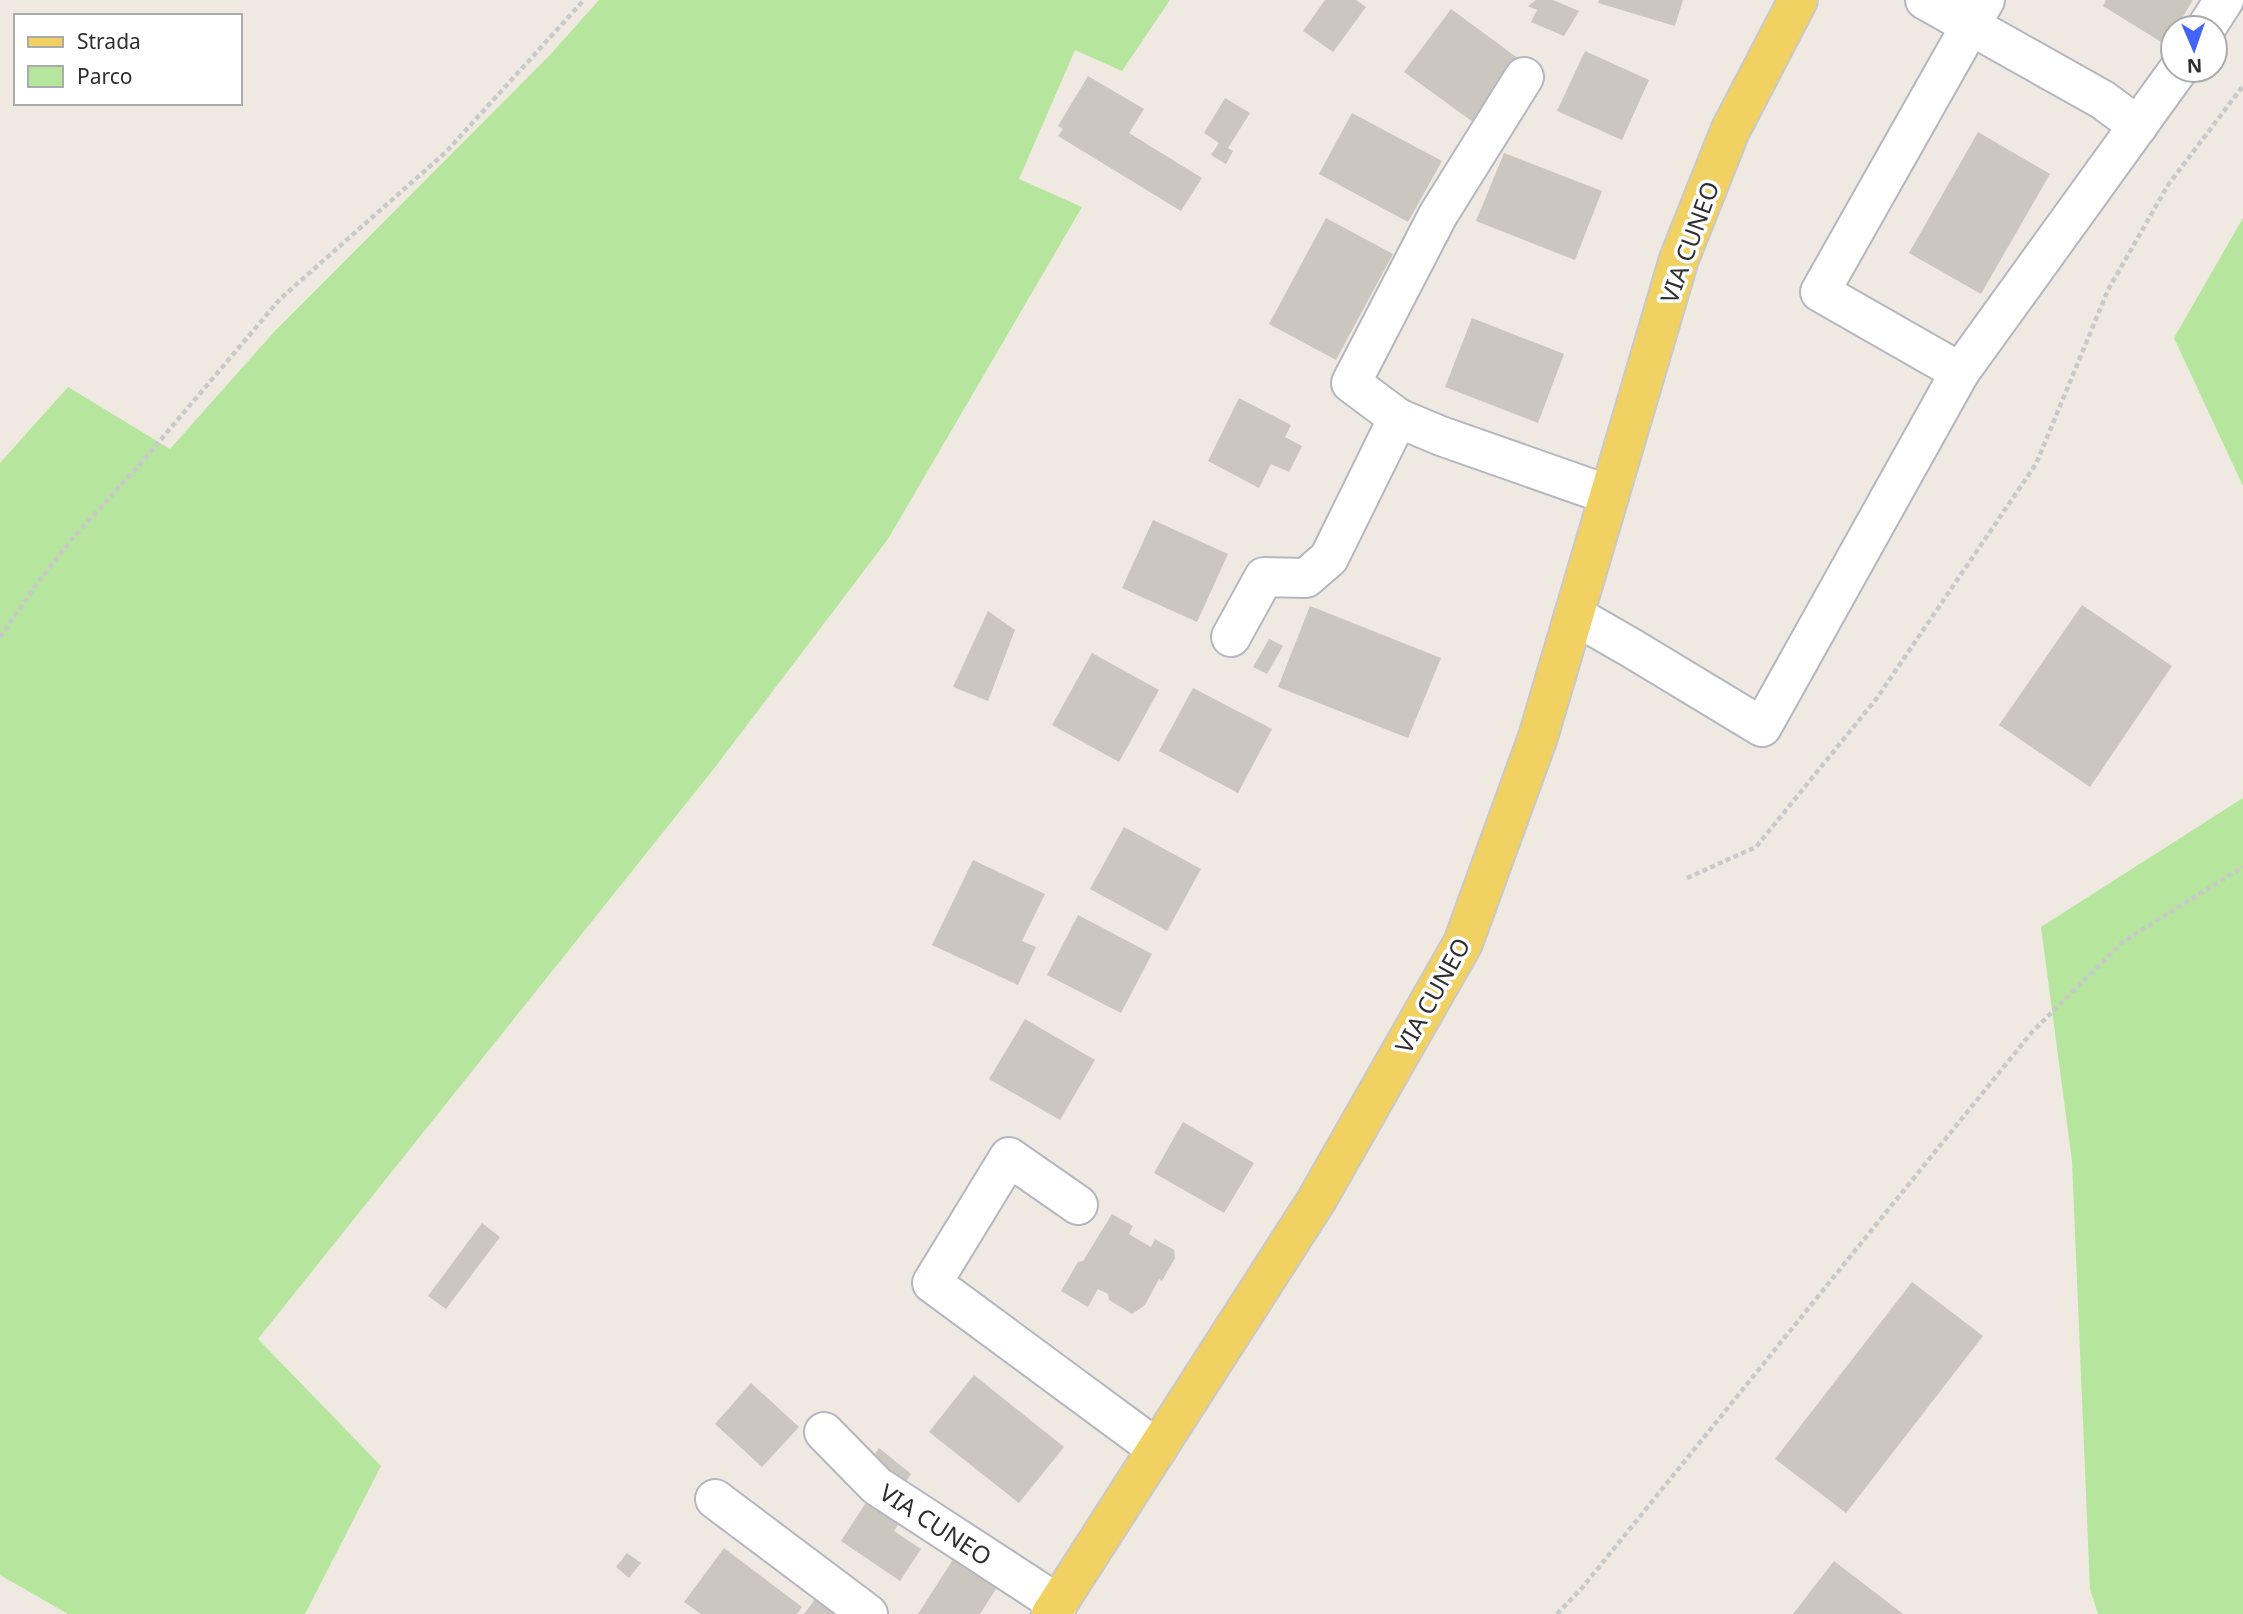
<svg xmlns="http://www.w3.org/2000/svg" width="2243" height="1614" font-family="'Noto Sans',sans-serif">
  <rect width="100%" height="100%" fill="#efe9e1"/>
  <g fill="#b6e59e">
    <path d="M599,0H1170L1122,71L1075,50L1019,179L1082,207L888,539L716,766L258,1339L381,1466L305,1614H68L0,1575V463L68,387L170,449L274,332L549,56Z"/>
    <path d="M2243,218V486L2174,338Z"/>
    <path d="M2243,798V1614H2098L2090,1589L2072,1161L2041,927Z"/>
  </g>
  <g fill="#cbc7bf">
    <path d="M1325,0H1356L1366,7L1333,52L1303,31Z"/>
    <path d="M1536,0H1553L1579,11L1564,36L1531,22L1537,10L1528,6Z"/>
    <path d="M1599,0H1683L1675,26L1598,3Z"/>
    <path d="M2106,0H2193L2176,28H2173V34L2166,45L2103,6Z"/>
    <path d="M1451,9L1519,59L1473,122L1404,72Z"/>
    <path d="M1585,51L1649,80L1622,140L1557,111Z"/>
    <path d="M1088,76L1144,109L1129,133L1202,178L1181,211L1058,136L1063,129L1058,126Z"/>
    <path d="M1225,98L1250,113L1228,148L1233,151L1226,164L1211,155L1219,143L1204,133Z"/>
    <path d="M1352,113L1442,161L1408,222L1319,174Z"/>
    <path d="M1978,132L2050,174L1981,294L1909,253Z"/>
    <path d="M1504,153L1602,191L1575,260L1476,221Z"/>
    <path d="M1326,218L1393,254L1336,360L1269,324Z"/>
    <path d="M1472,318L1564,354L1538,423L1445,387Z"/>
    <path d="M1239,398L1291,425L1285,437L1302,446L1289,472L1271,464L1259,488L1208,461Z"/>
    <path d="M1153,520L1228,554L1197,622L1122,588Z"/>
    <path d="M2082,605L2172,666L2090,787L1999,725Z"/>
    <path d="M1310,606L1441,658L1408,738L1278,687Z"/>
    <path d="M988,611L1015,630L988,701L953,687Z"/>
    <path d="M1269,639L1283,646L1267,674L1253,667Z"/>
    <path d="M1092,653L1159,690L1119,762L1052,725Z"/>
    <path d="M1193,688L1272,729L1238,793L1159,751Z"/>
    <path d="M1124,827L1201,869L1167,931L1090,889Z"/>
    <path d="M973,860L1045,894L1022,941L1036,947L1018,985L932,945Z"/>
    <path d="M1078,915L1152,954L1121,1013L1047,975Z"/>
    <path d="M1025,1019L1095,1060L1060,1120L989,1079Z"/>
    <path d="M1183,1122L1254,1163L1224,1213L1154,1173Z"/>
    <path d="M1112,1214L1133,1226L1129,1234L1151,1247L1155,1239L1174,1250L1175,1258L1162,1281L1159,1279L1145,1305L1132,1314L1109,1300L1108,1294L1098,1289L1088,1307L1061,1291L1078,1262L1083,1261Z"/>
    <path d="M482,1223L500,1237L446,1309L428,1296Z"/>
    <path d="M1912,1282L1983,1336L1846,1513L1775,1459Z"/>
    <path d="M974,1375L1064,1447L1019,1503L929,1432Z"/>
    <path d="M751,1383L799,1427L762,1467L715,1424Z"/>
    <path d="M879,1448L911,1474L902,1487L870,1461Z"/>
    <path d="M871,1495L903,1517L894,1531L921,1549L900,1581L841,1541Z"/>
    <path d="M724,1548L802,1607L797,1614H701L684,1602Z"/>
    <path d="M627,1553L641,1563L629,1578L616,1567Z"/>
    <path d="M954,1558L998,1586L980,1614H918Z"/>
    <path d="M1834,1561L1903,1614H1793Z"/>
    <path d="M819,1594L845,1614H804Z"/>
  </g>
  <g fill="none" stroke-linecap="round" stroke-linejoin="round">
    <g stroke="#b4b7c1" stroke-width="42">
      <g id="minor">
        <path d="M1925,0L2103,100L2138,126"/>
        <path d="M2206,28L2224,0"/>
        <path d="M1960,372L1820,292L1985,0"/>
        <path d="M1398,418L1351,383L1438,215L1524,77"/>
        <path d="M1574,615L1633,649L1762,727L1960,372L2178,70"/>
        <path d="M1231,637L1264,577L1306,578L1329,558L1398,418L1441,436L1609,495"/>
        <path d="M1078,1205L1009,1157L932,1283L1157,1449"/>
        <path d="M824,1432L877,1486L1058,1604"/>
        <path d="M715,1499L868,1614"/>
      </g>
    </g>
    <g stroke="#c9c9c9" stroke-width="42">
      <path id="major" d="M1051,1614L1316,1201L1463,943L1538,737L1679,259L1730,131L1798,0"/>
    </g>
    <g stroke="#c9c9c9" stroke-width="4.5" stroke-dasharray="5 3.5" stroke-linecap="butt">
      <path d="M0,637L34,588L71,540L141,463L280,299L446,152L584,0"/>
      <path d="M1687,878L1756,847L1877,698L2036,464L2108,290L2168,185L2243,86"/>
      <path d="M1557,1614L1582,1588L2032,1032L2124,941L2243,867"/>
    </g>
    <use href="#minor" stroke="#fff" stroke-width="38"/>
    <use href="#major" stroke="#f2d163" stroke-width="38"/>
  </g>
  <g text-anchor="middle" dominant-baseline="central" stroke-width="7" stroke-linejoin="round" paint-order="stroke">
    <g font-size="24" fill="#2e2e2e" stroke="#fff">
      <text transform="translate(1689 242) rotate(-70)">VIA CUNEO</text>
      <text transform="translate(1432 995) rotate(-61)">VIA CUNEO</text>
      <text transform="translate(936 1524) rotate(33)">VIA CUNEO</text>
    </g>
  </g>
  <rect x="14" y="14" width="228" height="91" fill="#ffffff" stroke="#ababab" stroke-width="2"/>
  <rect x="28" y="37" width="35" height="10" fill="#f2d163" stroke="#ababab" stroke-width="2"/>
  <text x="77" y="49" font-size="21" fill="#2e2e2e">Strada</text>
  <rect x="28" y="66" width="35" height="21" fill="#b6e59e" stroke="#ababab" stroke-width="2"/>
  <text x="77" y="84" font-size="21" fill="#2e2e2e">Parco</text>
  <g transform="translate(2194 49) rotate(178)"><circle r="33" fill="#ffffff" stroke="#ababab" stroke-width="2"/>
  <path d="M0-5L12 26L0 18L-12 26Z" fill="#4264fb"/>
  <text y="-10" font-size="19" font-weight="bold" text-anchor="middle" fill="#2e2e2e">N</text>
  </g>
</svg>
